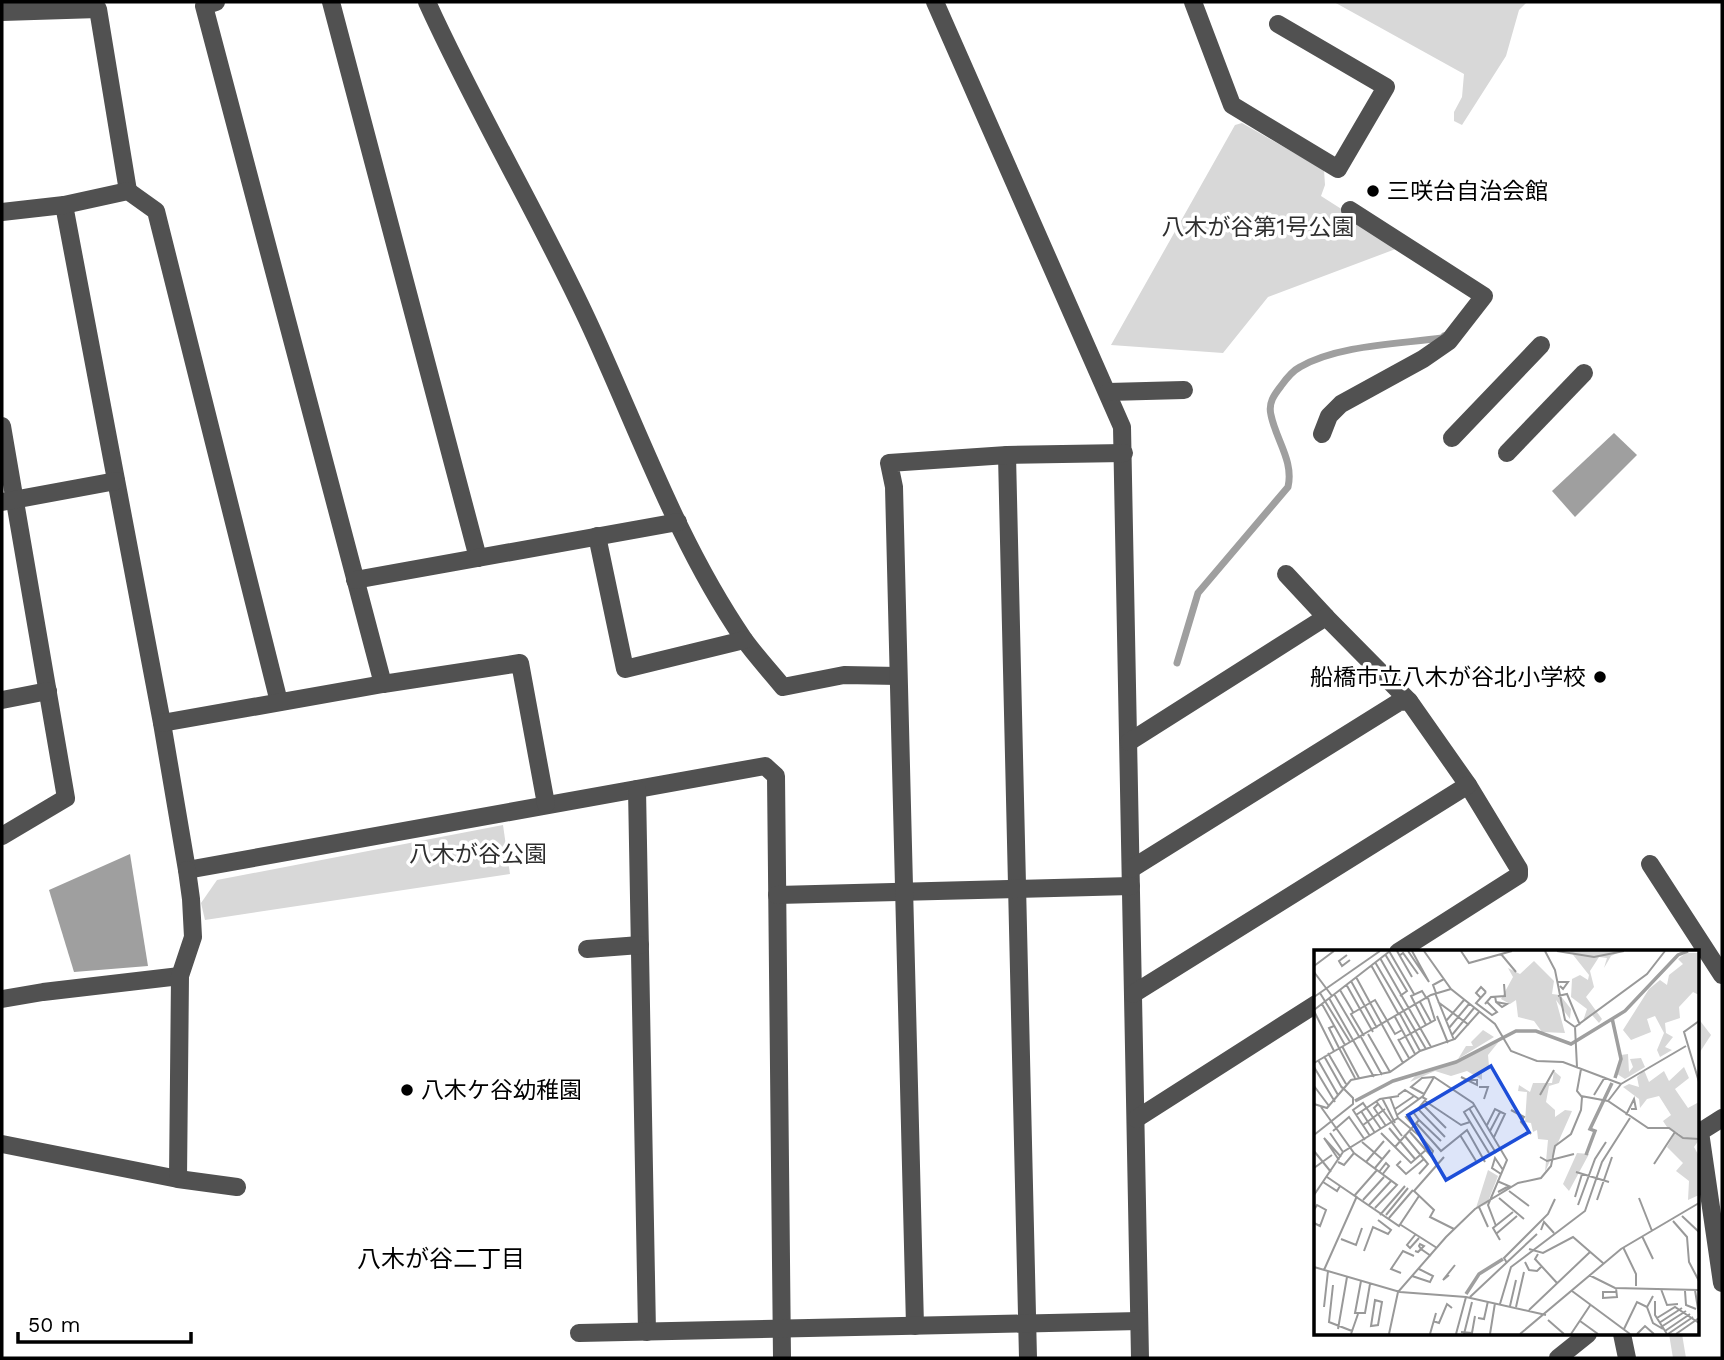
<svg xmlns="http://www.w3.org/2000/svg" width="1724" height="1360" font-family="'Work Sans','Noto Sans JP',sans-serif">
  <rect width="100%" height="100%" fill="#fff"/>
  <g fill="#d8d8d8">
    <path d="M1334,2H1527L1519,10L1506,56L1462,125L1454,121V112L1462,97L1464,74Z"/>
    <path d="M1242,123L1324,170L1325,185L1321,196L1401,247L1268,297L1223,353L1111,345L1235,125Z"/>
    <path d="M503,825L510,874L205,920L201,903L217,880Z"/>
    <path d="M1698,1018L1711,1035L1698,1055Z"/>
    <path d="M1669,1334H1682L1686,1358H1673Z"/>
  </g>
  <g fill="#9f9f9f">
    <path d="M1614,433L1637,455L1575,517L1552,491Z"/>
    <path d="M130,854L148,966L74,972L49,890Z"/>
  </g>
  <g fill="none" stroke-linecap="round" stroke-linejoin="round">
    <path stroke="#9f9f9f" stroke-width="7" d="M1177,663L1198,593L1288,487C1294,461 1276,440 1271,415C1268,403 1274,395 1281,386C1286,379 1292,371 1300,367C1338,345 1399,344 1442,338L1444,336"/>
    <g stroke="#515151" stroke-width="18">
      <path d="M216,2L204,6L383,684"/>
      <path d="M331,2L478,558"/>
      <path d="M427,2C476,110 537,212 587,319C637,426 676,540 743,638C755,655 770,671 783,687L844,675L898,676"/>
      <path d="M935,2L1122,427L1140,1358"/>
      <path d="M1193,2L1232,105L1338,169L1386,87L1278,24"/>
      <path d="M2,12L98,9L128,191"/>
      <path d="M64,205L162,723L187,870L765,766L776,776L782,1358"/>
      <path d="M2,212L64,205L128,191L156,211L279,702"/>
      <path d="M1108,392L1184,390"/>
      <path d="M2,426L66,798L2,836"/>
      <path d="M1322,434L1329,416L1341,404L1423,359L1449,341L1484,296L1350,210"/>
      <path d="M1452,438L1541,345"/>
      <path d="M1507,453L1584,373"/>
      <path d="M1007,455L1028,1358"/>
      <path d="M2,502L116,481"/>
      <path d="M597,536L625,669L744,640"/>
      <path d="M1286,574L1326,617"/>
      <path d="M355,580L678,522"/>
      <path d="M2,700L48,691"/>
      <path d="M162,723L383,684L520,663L546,804"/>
      <path d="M1129,742L1326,617L1409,701"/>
      <path d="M637,789L647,1332"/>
      <path d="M1650,864L1722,975"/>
      <path d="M1131,869L1399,702L1409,701L1468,785L1519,869V875L1398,952"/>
      <path d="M777,895L1131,886"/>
      <path d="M587,949L640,945"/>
      <path d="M1133,994L1468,785"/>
      <path d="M2,999L43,992L180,976"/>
      <path d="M1722,1118L1700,1132L1722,1283"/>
      <path d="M1136,1119L1316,1004"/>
      <path d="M2,1144L178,1179L237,1187"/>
      <path d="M178,1179L180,976L193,937L191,899L187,870"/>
      <path d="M915,1326L894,487L889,463L1007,455L1124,453"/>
      <path d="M579,1333L1139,1321"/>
      <path d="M1622,1334L1627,1358"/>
      <path d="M1558,1358L1588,1334"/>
    </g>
  </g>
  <g fill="#000" stroke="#fff" stroke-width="2.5">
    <circle cx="1373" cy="191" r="7"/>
    <circle cx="1600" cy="677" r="7"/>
    <circle cx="407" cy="1090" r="7"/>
  </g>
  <g text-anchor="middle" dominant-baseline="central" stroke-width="7" stroke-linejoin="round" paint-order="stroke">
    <g font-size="23" fill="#000" stroke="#fff" text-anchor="start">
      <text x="1387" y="191">三咲台自治会館</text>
      <text x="1586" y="677" text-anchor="end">船橋市立八木が谷北小学校</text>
      <text x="421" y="1090">八木ケ谷幼稚園</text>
    </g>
    <g font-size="23" fill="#2f2f2f" stroke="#fff">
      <text x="1258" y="227">八木が谷第1号公園</text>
      <text x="478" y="854">八木が谷公園</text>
    </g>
    <g font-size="24" fill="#000" stroke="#fff">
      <text x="441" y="1259">八木が谷二丁目</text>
    </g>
  </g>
  <g transform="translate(1314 950)">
    <rect width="385" height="385" fill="#fff"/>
    <path d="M256,1H308L297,6L290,18L293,8L285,7L276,21L280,37L272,47L288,69L285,73L278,65L269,71L273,59L257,47L258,29L266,25L274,30L275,25ZM372,3H385V45L379,42L365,57L366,68L351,73L352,83L359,87L351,97L358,100L346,107L343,100L350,83L341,66L333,69L337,82L317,90L309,80L335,39L346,30L353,35L355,25L369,14L364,9ZM220,11L240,31L238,44L246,45L257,59L256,69L242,50L251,83L228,82L220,71L204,67L202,50L196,54L187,49L199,27L194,18L206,24ZM169,80L180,87L144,109L152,96H159L157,92ZM187,89L174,105L175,116L168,120V130L153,121L137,126L121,121L96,132L103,124L143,113ZM314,104L315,122L319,117L316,109L327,108L331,117L311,129L303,124L307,105ZM370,117L375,128L361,139L374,158L385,152V188H373L353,177L349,171L357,165L345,146L333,149L326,158L325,149L309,137L315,134L325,137L323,127L330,120L335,132L350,121L355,131ZM240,121L247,127L245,133L235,136L232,152L241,160V167L251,160L258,161L231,222L234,190L224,189L223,180L219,182L217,173L211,172L213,142L204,141L205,135L216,142L219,133H238ZM361,183L385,190L380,197L385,206V245L374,250L375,231L362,221L369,213L353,197ZM263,203L275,204L255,241L249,234ZM174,220L184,226L173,254L162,258Z" fill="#d8d8d8"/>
    <path fill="none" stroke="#9f9f9f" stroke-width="3.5" d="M298,68L307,109L301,128M41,151L79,131L142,112L202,81H222L257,94L311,61L364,5L374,1M272,205L281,181L276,179L298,133M152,344L165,324L189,309"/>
    <path fill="none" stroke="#999" stroke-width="2" d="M75,1L100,44M83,1L98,27M94,1L115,32L98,1M110,1L137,39L181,74L197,101L223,111L249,112L307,134L294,151M147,1L155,13L198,1M231,1L241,20L251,70L261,77L333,24L351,1M243,1L280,7L310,1M71,4L93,41L86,46M187,4L202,22M33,5L25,11L28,16L36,10M85,6L89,3L104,24M66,8L117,97M61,12L112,99M57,15L85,65M0,16L20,1M0,22L18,46M42,27L89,113M37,31L63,78M244,32H254L249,39L246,36M32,34L59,82M26,40L39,62M172,42L162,53L178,65L183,62L173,52M6,43L36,92M121,43L140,90M122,43L119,35L130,29M20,44L46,88M181,46L182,52L188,57L193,54L182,52M244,46L253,44L266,75M0,47L66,1M15,48L60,127M167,48L162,43L167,37L172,42M106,52L117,72M124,52L155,75M8,54L31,95M171,54L177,47L191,46L190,34M0,60L76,1M0,61L20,101M86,64L106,101M123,66L134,93M81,67L101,104M132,71L150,50M385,71L370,82L385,132M112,75L97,46L108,41L113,49M20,76L15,78L25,98M261,77L263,117M135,78L155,54M54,84L76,122M138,85L160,58M50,86L37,64L61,50L81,84L88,80M47,87L68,125M84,89L95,108M85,90L121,70L114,48M28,96L45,128M25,98L41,128M14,103L32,134M10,106L28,138M4,110L24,145M0,113L117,45L137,39M0,117L21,152M147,127L163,135V130H156M307,134L372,96M0,136L15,156M165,137H174L170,149M110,144L97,137L108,128L120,127L159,153L193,210L174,255L182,276M84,145L91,140L105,149M226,145L240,120M280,145L291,127M267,146L294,151L334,178H355L369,188L385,189M76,147L84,168L108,188L119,201L117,206L96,182M108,147L112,149L104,159L131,187M68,148L81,173M62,151L88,186M111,151L147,175L156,172M0,154L13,158L37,130L76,122L106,101L141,89L165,62M64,154L60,158L72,176M108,154L132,178M161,155L150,162L175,203M7,157L40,203L83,235L61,258M155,158L182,203M81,159L100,146M197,160L210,167L207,172L217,184M47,161L61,183M42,165L66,149L85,146M83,165L109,146L120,127M312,165L320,149L322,159H317M102,173L127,201L153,180L171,212M49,175L71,159M99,175L92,167L99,162L105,170M173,175L181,159L191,164L180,187M75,178L101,209M19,181L35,167L51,190M176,181L186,162M16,183L29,202M67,183L97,213L113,199M0,185L39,154V148L28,137M90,185L114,214L105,224M146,185L162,211M56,186L39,160L49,153L67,179M48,192L68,209M81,197L105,170L127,191M0,201L17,222M130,207L100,241L120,260L116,267L140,279M226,207L233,211L260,204M25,210L10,188L27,207M87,211L83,215L92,224L110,209M24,212L30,215L40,203M52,212L70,191M340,214L361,182M0,218L18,205M61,218L76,200M65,222L72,213L75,216L68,225M262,222L295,232M187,224L178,218L181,208L189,220M13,227L85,276L105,246M183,231L195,236L184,242M9,232L23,241L26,236M195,241L215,256M0,245L29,202L84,168M41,245L63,220M261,247L268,224M185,248L210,269M325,248L338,281M49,250L70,227M283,250L298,207M55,255L77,231M264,255L281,209L292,192M165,257L174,277M0,260L3,255L12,260L6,276L0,273M66,265L91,236M72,265L94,238M368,266L385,282M75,268L99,240M359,271L373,287L375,312L385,331M87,275L123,298M227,280L230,272L240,283M182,284L203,266M101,285L93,295L96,298L105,288M328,286L339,309M27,289L42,295L48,278M186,290L179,278L199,262M309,297L322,324V336M215,299L229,303L259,287L289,313M50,301L59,277L74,284L77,280L64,270M101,301L104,302L110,296L106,294L105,296L107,299L117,306M224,304L221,309L243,333M211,312L215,320L223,321L228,316M193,313L190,308L234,264L241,249M0,317L86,342L152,347L232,365M10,320L43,246M87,323L77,319L89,301L100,306M135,325L129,330L141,315M275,325L301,338L385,340M98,326L116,332L119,326L105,319M47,331L41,363H51L56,334M19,335L15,372L38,381M302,338L303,347L289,348V342H303M347,339L353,355L364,354M381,340L385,365M258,341L316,384M371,341L372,355L382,359M339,346L333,357L339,373L349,379M156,347L223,284M61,350L68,352L64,375L57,376ZM341,351V365L353,384M186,354L197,317L271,261L288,212L316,168M196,356L202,330M10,357L14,321M202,357L210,322M215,360L276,302M164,368L170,369L174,351M343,368L361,357L385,373M234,370L250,384M119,371L125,373L133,354L138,358M266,371L284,384M345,373L368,358M347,377L372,361M24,379L33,327M310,379L323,352L333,357M351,381L376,364M147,382L158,383L161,366M37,384L44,364M75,384L84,342L132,287L161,259L204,233L227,228L237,216L241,196L257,184L267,160L268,147L263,141L267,119M116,384L122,363M142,384L152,347M150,384L158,352M176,384L181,353M206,384L307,299L385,253M257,384L277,354M323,384L331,376L340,384M354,384L379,367M362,384L385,368"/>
    <path fill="#1d4ed8" fill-opacity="0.15" stroke="#1d4ed8" stroke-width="3.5" d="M177,116L215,182L132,230L94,165Z"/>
    <rect width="385" height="385" fill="none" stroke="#000" stroke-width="3.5"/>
  </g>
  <rect width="1724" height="1360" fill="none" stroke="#000000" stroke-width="7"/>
  <path d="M18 1332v10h173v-10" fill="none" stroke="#000000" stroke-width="3.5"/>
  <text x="28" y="1332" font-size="21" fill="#000000" stroke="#ffffff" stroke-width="5" paint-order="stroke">50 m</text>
</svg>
